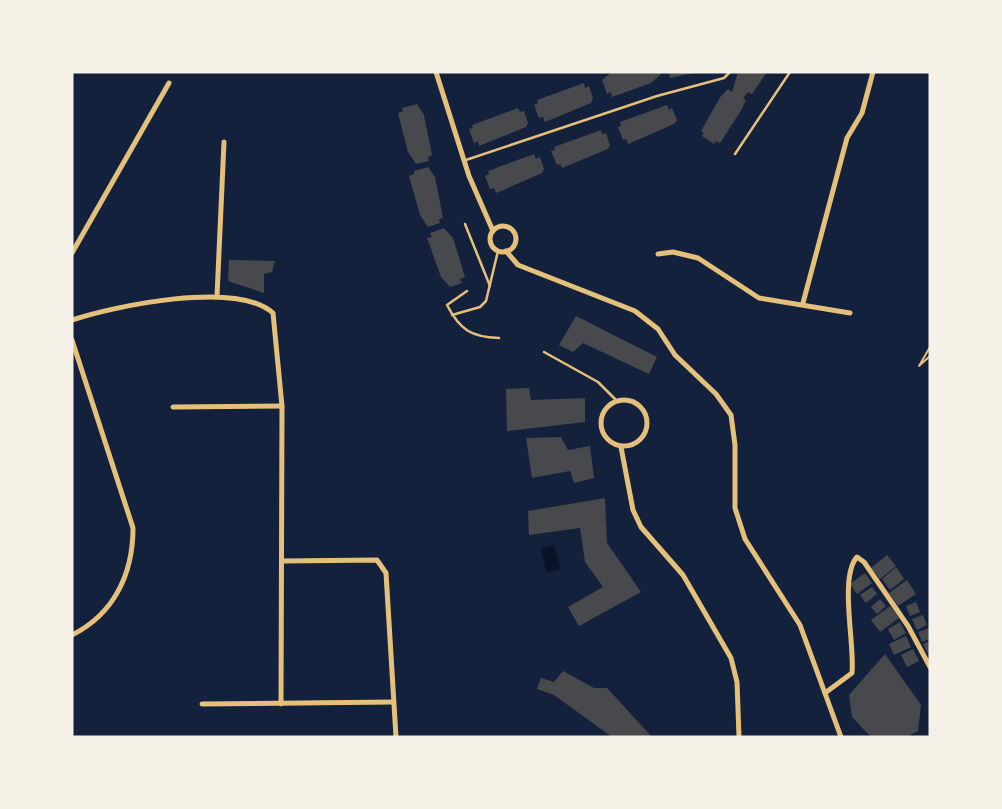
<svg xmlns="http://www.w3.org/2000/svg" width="1002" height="809" font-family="'Varela Round',sans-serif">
  <rect width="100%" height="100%" fill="#14213d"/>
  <path fill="#0b132b" d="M554,545L561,569L546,572L541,548Z"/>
  <g fill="#48494c">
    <path d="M612,72H660L661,74L651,83L612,97L611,92L607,94L602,80Z"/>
    <path d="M669,72H694V73L670,78Z"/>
    <path d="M738,72H767L752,94L748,92L743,98L746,100L742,109L720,143L716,141L714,144L702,136L704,133L701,131L721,96L728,89L732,92Z"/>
    <path d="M584,83L585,88L589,86L593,98L591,103L545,122L543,117L539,118L534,105L538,103L537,100Z"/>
    <path d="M417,104L424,115L432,155L428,157L429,161L416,164L408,152L398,113L403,111L402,108Z"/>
    <path d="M667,105L669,110L672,108L677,120L674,124L628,144L626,139L623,140L618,127L621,126L620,122Z"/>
    <path d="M518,108L520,112L524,111L528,123L526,127L479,146L478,141L474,143L469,129L473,128L472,125Z"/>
    <path d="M601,130L602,134L606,133L610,145L608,149L562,168L560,164L557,165L551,151L555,150L554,147Z"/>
    <path d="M534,154L536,159L540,157L544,169L542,173L496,193L494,188L490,189L485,176L489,174L488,171Z"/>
    <path d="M428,167L435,177L443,218L439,219L440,223L428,227L420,215L409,176L414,174V171Z"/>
    <path d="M444,228L453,238L465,277L460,279L462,283L450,287L441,277L427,238L432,237L430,233Z"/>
    <path d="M229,260L275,261L272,272L264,274V293L228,281Z"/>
    <path d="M576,316L657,357L649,374L583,343L573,352L559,345Z"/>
    <path d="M529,388L531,400L585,398V422L507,431L506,389Z"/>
    <path d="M561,437L568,450L590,446L594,478L574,483L570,471L532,478L526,438Z"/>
    <path d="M605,498L607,543L641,592L579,626L568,607L603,587L585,562L580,528L529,535L528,511Z"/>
    <path d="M887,555L896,566L880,579L871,568Z"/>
    <path d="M896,567L904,579L890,590L882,579Z"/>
    <path d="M865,573L872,583L857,594L850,584Z"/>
    <path d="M907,580L916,594L898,606L889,593Z"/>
    <path d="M872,587L877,594L866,603L860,595Z"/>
    <path d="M880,599L886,606L877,614L871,607Z"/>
    <path d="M916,602L920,612L910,616L906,606Z"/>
    <path d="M890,606L899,618L880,632L871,620Z"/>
    <path d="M923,615L927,625L917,630L912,619Z"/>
    <path d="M900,622L906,633L894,640L888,629Z"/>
    <path d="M929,628L930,639L922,642L918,632Z"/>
    <path d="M906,636L911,647L894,655L889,644Z"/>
    <path d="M930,641V653L928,654L923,644Z"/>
    <path d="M913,649L919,661L907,667L901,655Z"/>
    <path d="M885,654L921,705L918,731L906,737H871L852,717L849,695Z"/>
    <path d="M563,671L594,688H607L652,737H612L554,695L537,689L541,678L554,682Z"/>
  </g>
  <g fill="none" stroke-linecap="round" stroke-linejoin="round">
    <path stroke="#e5c07b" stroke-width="2" d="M930,347L919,366L930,356"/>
    <g stroke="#e5c07b" stroke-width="2.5">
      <path d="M735,154L790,72"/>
      <path d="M466,160L657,96L724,78L730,72"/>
      <path d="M465,224L490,286"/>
      <path d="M467,291L447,305C460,330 471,337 499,338"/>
      <path d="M452,315L480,307L486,301L498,251"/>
      <path d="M544,352L598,382L617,401"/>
    </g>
    <g stroke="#e5c07b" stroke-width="5">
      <path d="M436,72L469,176L493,231"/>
      <circle cx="503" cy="239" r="13"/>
      <path d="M506,251L518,265L635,311L658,329L675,355L716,394L731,415L735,445V508L745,539L800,625L841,737"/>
      <path d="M72,253L169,83"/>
      <path d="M658,254L673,252L698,258L759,298L850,313"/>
      <path d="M217,296L224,142"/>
      <path d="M803,303L847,138L862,113L873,72"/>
      <path d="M72,320C115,306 236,280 273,313L282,406L281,704"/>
      <path d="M72,340L133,528C133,574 114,614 72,635"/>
      <circle cx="624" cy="423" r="23"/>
      <path d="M173,407L282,406"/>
      <path d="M621,447L633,510L641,527L683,575L731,658L737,682L739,737"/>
      <path d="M283,561L377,560L386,573L396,737"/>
      <path d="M825,693L852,673C855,644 839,577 857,557L864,562L908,626L930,667"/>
      <path d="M202,704L393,702"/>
    </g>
  </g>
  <rect width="1002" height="809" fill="none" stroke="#f6f1e7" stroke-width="147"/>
</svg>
